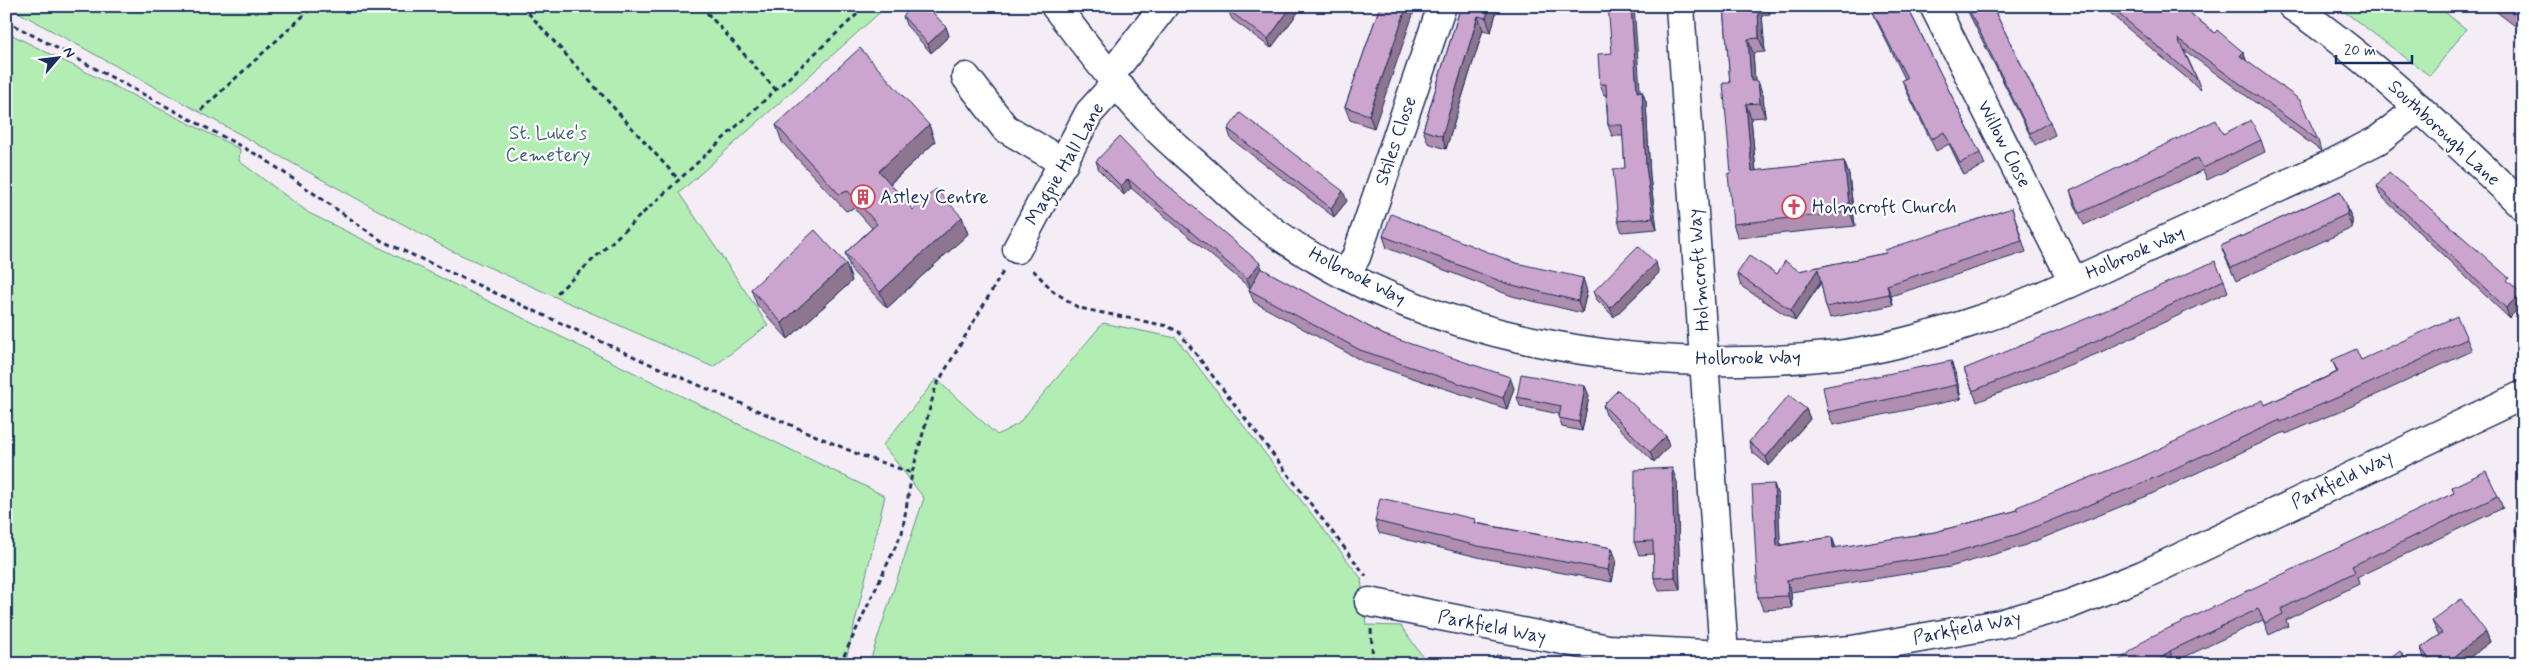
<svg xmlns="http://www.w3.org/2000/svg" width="2529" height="670" font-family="Mynerve,sans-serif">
  <rect width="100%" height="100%" fill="#f5edf5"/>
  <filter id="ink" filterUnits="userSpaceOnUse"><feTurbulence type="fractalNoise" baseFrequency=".02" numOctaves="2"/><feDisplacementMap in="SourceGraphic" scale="10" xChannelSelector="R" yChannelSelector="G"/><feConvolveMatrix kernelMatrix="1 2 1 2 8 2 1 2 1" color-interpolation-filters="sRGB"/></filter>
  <g filter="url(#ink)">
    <g fill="#b2eeb4" stroke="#668e89">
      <path d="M7,6H887L679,193L768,325L713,367L450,250Z"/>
      <path d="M2337,6H2437L2466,29L2430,76Z"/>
      <path d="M6,32L240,149L239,161L309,213L885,496L845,664H6Z"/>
      <path d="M1103,323L1176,338L1361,578L1366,625L1401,626L1428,664H869L924,498L883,445L936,379L997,435L1018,424Z"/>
    </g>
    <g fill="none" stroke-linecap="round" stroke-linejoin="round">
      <g stroke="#1b2f5e" stroke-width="31">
        <g id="minor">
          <path d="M1055,6C1088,48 1120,91 1157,129C1174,146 1193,161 1210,177C1225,190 1238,204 1253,216C1412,341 1641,377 1838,355C1884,349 1934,335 1978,320C2028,304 2077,280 2125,258C2195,226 2265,194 2335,162L2378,140L2419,108"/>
          <path d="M1680,6L1724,655"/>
          <path d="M1934,6L2073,281"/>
          <path d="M2292,6C2376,64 2450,136 2523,206"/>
          <path d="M1110,76L1164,6"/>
          <path d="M966,77L1005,128L1064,163"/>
          <path d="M1017,249L1089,113L1108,92L1121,88"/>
          <path d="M1346,274L1356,257L1442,6"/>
          <path d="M1369,602L1608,649L1724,655H1786L1852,650L2000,624L2070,604L2143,575L2523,395"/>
        </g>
      </g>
      <g stroke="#1b2f5e" stroke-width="3" stroke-dasharray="5 4" stroke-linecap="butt">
        <path d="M522,6L679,180"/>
        <path d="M701,6L776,90"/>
        <path d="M6,21L263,158L382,241L648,363L860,455L912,473"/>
        <path d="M201,110L314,6"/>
        <path d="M1033,270L1053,291L1079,308L1167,326L1179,332L1366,576"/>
        <path d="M557,293L866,6"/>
        <path d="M1371,629L1373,664"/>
        <path d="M840,664L902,533L912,473L936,386L1004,270"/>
      </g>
      <use href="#minor" stroke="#fff" stroke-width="28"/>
    </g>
    <g fill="#af8eb0" stroke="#1b2f5e">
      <path d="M1303,6L1271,48L1232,19L1228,10Z"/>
      <path d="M1380,6L1374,128L1350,120L1345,107Z"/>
      <path d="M1461,6H1494L1496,13L1491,32L1483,30L1446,149L1428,143L1423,130Z"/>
      <path d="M1724,6H1769L1770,14L1762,15L1765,52L1753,53L1755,81L1763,95L1765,117L1751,118L1756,171L1844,161L1849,175L1855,226L1738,238L1733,224L1730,83Z"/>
      <path d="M1880,6H1907L1980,153L1985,165L1964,175L1949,144L1936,151L1907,92L1902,80L1905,79L1878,24L1873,12L1881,8Z"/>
      <path d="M1965,6H1992L2050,122L2055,135L2035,145Z"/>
      <path d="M2101,6H2181L2215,33L2243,52L2246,60L2318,140L2321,151L2184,50L2197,79L2201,90Z"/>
      <path d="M2489,6H2523V32Z"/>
      <path d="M903,16L946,27L949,36L931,53L906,25Z"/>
      <path d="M1612,53L1640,91H1642L1646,102L1650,177L1657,229L1622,232L1618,221L1625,168L1623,136H1612L1608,125L1606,95H1604L1600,84Z"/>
      <path d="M776,125H929L935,142L890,184L913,210L962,217L968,234L887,308L851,270L845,253L872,228L854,208L846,211L782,142Z"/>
      <path d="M1228,129L1347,201L1334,217L1231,139Z"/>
      <path d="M2223,134L2261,140L2265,152L2207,180L2203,170L2084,225L2074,203L2070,191Z"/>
      <path d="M1096,161L1158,177L1262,269L1384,335L1514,388L1507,409L1364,362L1254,302L1249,290L1250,288L1131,188L1124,195L1099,170Z"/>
      <path d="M2377,186L2511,284L2523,298V304L2509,318L2380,195Z"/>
      <path d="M2340,191L2352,219V228L2236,281L2226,259L2221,246Z"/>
      <path d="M2012,208L2026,252L1891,296L1893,305L1830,318L1826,307L1821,283L1795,321L1741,286L1737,274H1777L1799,271L1886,253Z"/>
      <path d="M1383,236L1587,291L1582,313L1512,296L1387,248Z"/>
      <path d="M846,264L852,281L788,339L757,305L751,289Z"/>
      <path d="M1659,273L1614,317L1597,300L1594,291Z"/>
      <path d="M2224,280L2228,292L2099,353L1977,402L1964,369Z"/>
      <path d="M2467,339L2472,351L2352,406L2286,434L2285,432L2147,496L2023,546L1950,567L1791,592L1792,608L1763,610L1758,597L1774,484L1778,496L1780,545L1832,537L1836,548L1935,532L2018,510L2265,405L2337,372L2332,360H2361Z"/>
      <path d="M1956,375L1961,399L1833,425L1828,412Z"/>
      <path d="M1585,386L1589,396L1582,431L1562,427L1559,418V414L1520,406L1517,397Z"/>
      <path d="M1603,405L1666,436L1669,446L1654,462L1606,415Z"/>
      <path d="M1806,409L1810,419L1769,466L1752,452L1749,442Z"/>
      <path d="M1677,482L1680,590L1659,591L1654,578V554L1639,555L1634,542Z"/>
      <path d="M2452,487L2498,496L2503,508L2357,577L2359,584L2286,620L2288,626L2269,635L2263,620L2174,662L2115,664L2454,493Z"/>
      <path d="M1475,519L1476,523L1612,548L1616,560L1612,582L1482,558L1379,533L1375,521Z"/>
      <path d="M2523,519V547L2520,545L2514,528Z"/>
      <path d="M2432,621L2486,632L2490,642L2461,664H2429L2424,658L2421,648L2439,635L2436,630Z"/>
    </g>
    <g fill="#8e7490" stroke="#1b2f5e">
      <path d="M1292,6H1303L1271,48L1268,39Z"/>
      <path d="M1407,6H1416L1374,128L1369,115Z"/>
      <path d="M1490,6H1494L1496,13L1491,32L1486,18Z"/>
      <path d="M1631,6H1634L1641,103L1637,92Z"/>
      <path d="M1758,6H1759L1762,15L1765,52L1759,38Z"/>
      <path d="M1767,6H1769L1770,14Z"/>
      <path d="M1478,16L1483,30L1446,149L1442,136Z"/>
      <path d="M946,27L949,36L931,53L928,44Z"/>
      <path d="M1748,39L1753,53L1756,95L1751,81Z"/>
      <path d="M2243,52L2247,63L2240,56Z"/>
      <path d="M1758,81L1763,95L1765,117L1760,103Z"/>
      <path d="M1642,91L1646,102L1650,177L1657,229L1653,218L1646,166Z"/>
      <path d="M1746,104L1751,118L1757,185L1752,171Z"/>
      <path d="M929,125L935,142L885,188L879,171Z"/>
      <path d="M1844,161L1849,175L1855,226L1850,212Z"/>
      <path d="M1128,179L1131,188L1124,195L1121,186Z"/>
      <path d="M1343,191L1347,201L1334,217L1331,208Z"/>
      <path d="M2347,206L2352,219V228L2347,214Z"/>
      <path d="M962,217L968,234L887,308L880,292Z"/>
      <path d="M1260,263L1264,273L1251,289L1247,279Z"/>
      <path d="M1656,263L1659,273L1614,317L1610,308Z"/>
      <path d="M846,264L852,281L788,339L782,323Z"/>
      <path d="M1818,269L1822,280L1795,321L1791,310Z"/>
      <path d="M1583,278L1587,291L1582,313L1578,301Z"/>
      <path d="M1887,285L1891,296L1893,305L1889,294Z"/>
      <path d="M2521,293L2523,298V304L2509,318L2506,308Z"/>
      <path d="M1951,361L1956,375L1961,399L1956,385Z"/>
      <path d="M1510,377L1514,388L1507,409L1503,398Z"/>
      <path d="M1585,386L1589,396L1582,431L1579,422Z"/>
      <path d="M1806,409L1810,419L1769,466L1766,457Z"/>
      <path d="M1666,436L1669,446L1654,462L1650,452Z"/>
      <path d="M1672,468L1677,482L1680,590L1675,577Z"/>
      <path d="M1774,484L1778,496L1781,558L1777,546Z"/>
      <path d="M1832,537L1836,549L1833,548Z"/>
      <path d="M1612,548L1616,560L1612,582L1608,570Z"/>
      <path d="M1787,580L1791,592L1792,608L1788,596Z"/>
      <path d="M2486,632L2490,642L2461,664H2445Z"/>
      <path d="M2170,651L2174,662L2173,664H2154Z"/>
    </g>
    <g fill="#cba5cd" stroke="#1b2f5e">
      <path d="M913,6H927L946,27L928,44L903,16Z"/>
      <path d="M1231,6H1292L1268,39L1228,10Z"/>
      <path d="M1380,6H1407L1369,115L1345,107Z"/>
      <path d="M1461,6H1490L1486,18L1478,16L1442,136L1423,130Z"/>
      <path d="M1608,6H1631L1637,92L1642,91L1646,166L1653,218L1618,221L1613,169L1625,168L1622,125H1608L1606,84H1600L1598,54L1612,53Z"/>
      <path d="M1724,6H1758L1759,38L1748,39L1751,81H1758L1760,103L1746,104L1752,171L1844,161L1850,212L1733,224L1728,174L1731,173L1723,83H1730Z"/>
      <path d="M1882,6H1907L1980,153L1960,163L1944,132L1932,139L1902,80L1907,78L1873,12L1882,7Z"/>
      <path d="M1967,6H1992L2050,122L2030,133Z"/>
      <path d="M2109,6H2181L2215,33L2217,30L2243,52L2240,56L2300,100L2318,140L2178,39L2197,79Z"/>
      <path d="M2504,6H2523V20Z"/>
      <path d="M860,48L929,125L879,171L913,210L936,189L962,217L880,292L845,253L877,224L848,191L839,194L776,125Z"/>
      <path d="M1240,113L1343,191L1331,208L1228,129Z"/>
      <path d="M2216,120L2223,134L2251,120L2261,140L2203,168L2198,158L2080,213L2070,191Z"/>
      <path d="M1119,137L1158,177L1260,263L1247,279L1128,179L1121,186L1096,161Z"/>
      <path d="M2389,172L2509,278L2507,280L2521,293L2506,308L2377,186Z"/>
      <path d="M2340,191L2347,206V214L2231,268L2221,246Z"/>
      <path d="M2012,208L2022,241L1887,285L1889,294L1826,307L1818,269L1791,310L1737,274L1749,256L1777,274L1785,261L1799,271L1886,253L1885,250Z"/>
      <path d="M1391,214L1516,263L1583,278L1578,301L1508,284L1383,236Z"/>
      <path d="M815,230L846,264L782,323L751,289Z"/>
      <path d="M1638,246L1656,263L1610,308L1594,291Z"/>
      <path d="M2215,261L2224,280L2095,341L1973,391L1964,369L2100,313Z"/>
      <path d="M1261,268L1384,335L1510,377L1503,398L1360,350L1249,290Z"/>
      <path d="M2457,316L2467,339L2348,393L2281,422L2280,420L2143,483L2018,534L1945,555L1787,580L1788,596L1758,597L1752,485L1774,484L1777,546L1832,537L1833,548L1935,532L2018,510L2017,507L2144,456L2263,400L2265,405L2338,372L2332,360L2356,349L2361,360Z"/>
      <path d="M1951,361L1956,385L1828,412L1823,387Z"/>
      <path d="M1521,374L1585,386L1579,422L1559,418L1561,406L1517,397Z"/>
      <path d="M1618,390L1666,436L1650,452L1603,405Z"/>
      <path d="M1789,395L1806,409L1766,457L1749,442Z"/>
      <path d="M1672,468L1675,577L1654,578L1653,541L1634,542L1635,470Z"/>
      <path d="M2486,471L2498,496L2352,566L2355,572L2281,609L2283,614L2265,623L2258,609L2170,651L2154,664H2115L2146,639L2454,493L2452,487Z"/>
      <path d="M1380,498L1475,519L1474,523L1612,548L1608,570L1478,546L1375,521Z"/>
      <path d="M2523,519V536L2514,528Z"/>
      <path d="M2461,599L2486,632L2445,664H2433L2421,648L2442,633L2432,621Z"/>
      <path d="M2400,651L2409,664H2383Z"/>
      <path d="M1496,655L1518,658V664H1494Z"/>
    </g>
  </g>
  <defs>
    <g id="building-ring" transform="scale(1.25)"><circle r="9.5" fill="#fff" stroke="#d1495b" stroke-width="1.5"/><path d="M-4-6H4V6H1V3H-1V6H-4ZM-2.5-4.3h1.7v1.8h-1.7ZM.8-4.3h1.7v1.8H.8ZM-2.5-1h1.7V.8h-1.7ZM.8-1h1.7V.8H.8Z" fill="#d1495b"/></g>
    <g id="church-ring" transform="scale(1.25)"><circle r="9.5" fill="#fff" stroke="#d1495b" stroke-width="1.5"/><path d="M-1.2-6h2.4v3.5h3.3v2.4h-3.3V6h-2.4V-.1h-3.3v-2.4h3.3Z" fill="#d1495b"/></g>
  </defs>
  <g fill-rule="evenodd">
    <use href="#building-ring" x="863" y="197"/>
    <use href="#church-ring" x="1794" y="207"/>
  </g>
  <g text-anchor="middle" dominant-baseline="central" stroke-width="4.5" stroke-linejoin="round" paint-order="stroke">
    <g font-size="19" fill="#415f74" stroke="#fff">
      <text x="548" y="133">St. Luke's<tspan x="548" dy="22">Cemetery</tspan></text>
    </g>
    <g font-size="19" fill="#1b2f5e" stroke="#fff">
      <text transform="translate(2444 133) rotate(43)">Southborough Lane</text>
      <text transform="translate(1396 141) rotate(-71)">Stiles Close</text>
      <text transform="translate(2004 144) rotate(63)">Willow Close</text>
      <text transform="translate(1065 164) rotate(-60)">Magpie Hall Lane</text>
      <text transform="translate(2135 253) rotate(-24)">Holbrook Way</text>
      <text transform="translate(1699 270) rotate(-94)">Holmcroft Way</text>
      <text transform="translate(1357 276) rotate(27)">Holbrook Way</text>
      <text transform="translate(1748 358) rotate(-1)">Holbrook Way</text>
      <text transform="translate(2342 480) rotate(-26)">Parkfield Way</text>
      <text transform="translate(1492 627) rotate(11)">Parkfield Way</text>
      <text transform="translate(1967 628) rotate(-11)">Parkfield Way</text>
    </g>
    <g font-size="19" fill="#1b2f5e" stroke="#fff" text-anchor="start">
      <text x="880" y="197">Astley Centre</text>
      <text x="1812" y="207">Holmcroft Church</text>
    </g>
  </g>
  <rect width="2529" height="670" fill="none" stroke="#fff" stroke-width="25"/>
  <rect x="12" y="12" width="2504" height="645" fill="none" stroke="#1b2f5e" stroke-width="2" filter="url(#ink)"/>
  <g transform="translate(58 58) rotate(62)" stroke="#ffffff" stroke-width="4" paint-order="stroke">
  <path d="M0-4L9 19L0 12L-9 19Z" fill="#1b2f5e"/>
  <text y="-8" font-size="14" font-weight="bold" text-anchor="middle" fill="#1b2f5e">N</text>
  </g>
  <path d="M2336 55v8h76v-8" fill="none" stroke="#1b2f5e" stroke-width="2.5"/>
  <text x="2344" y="55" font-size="15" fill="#1b2f5e" stroke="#ffffff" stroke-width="4" paint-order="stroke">20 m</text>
</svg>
